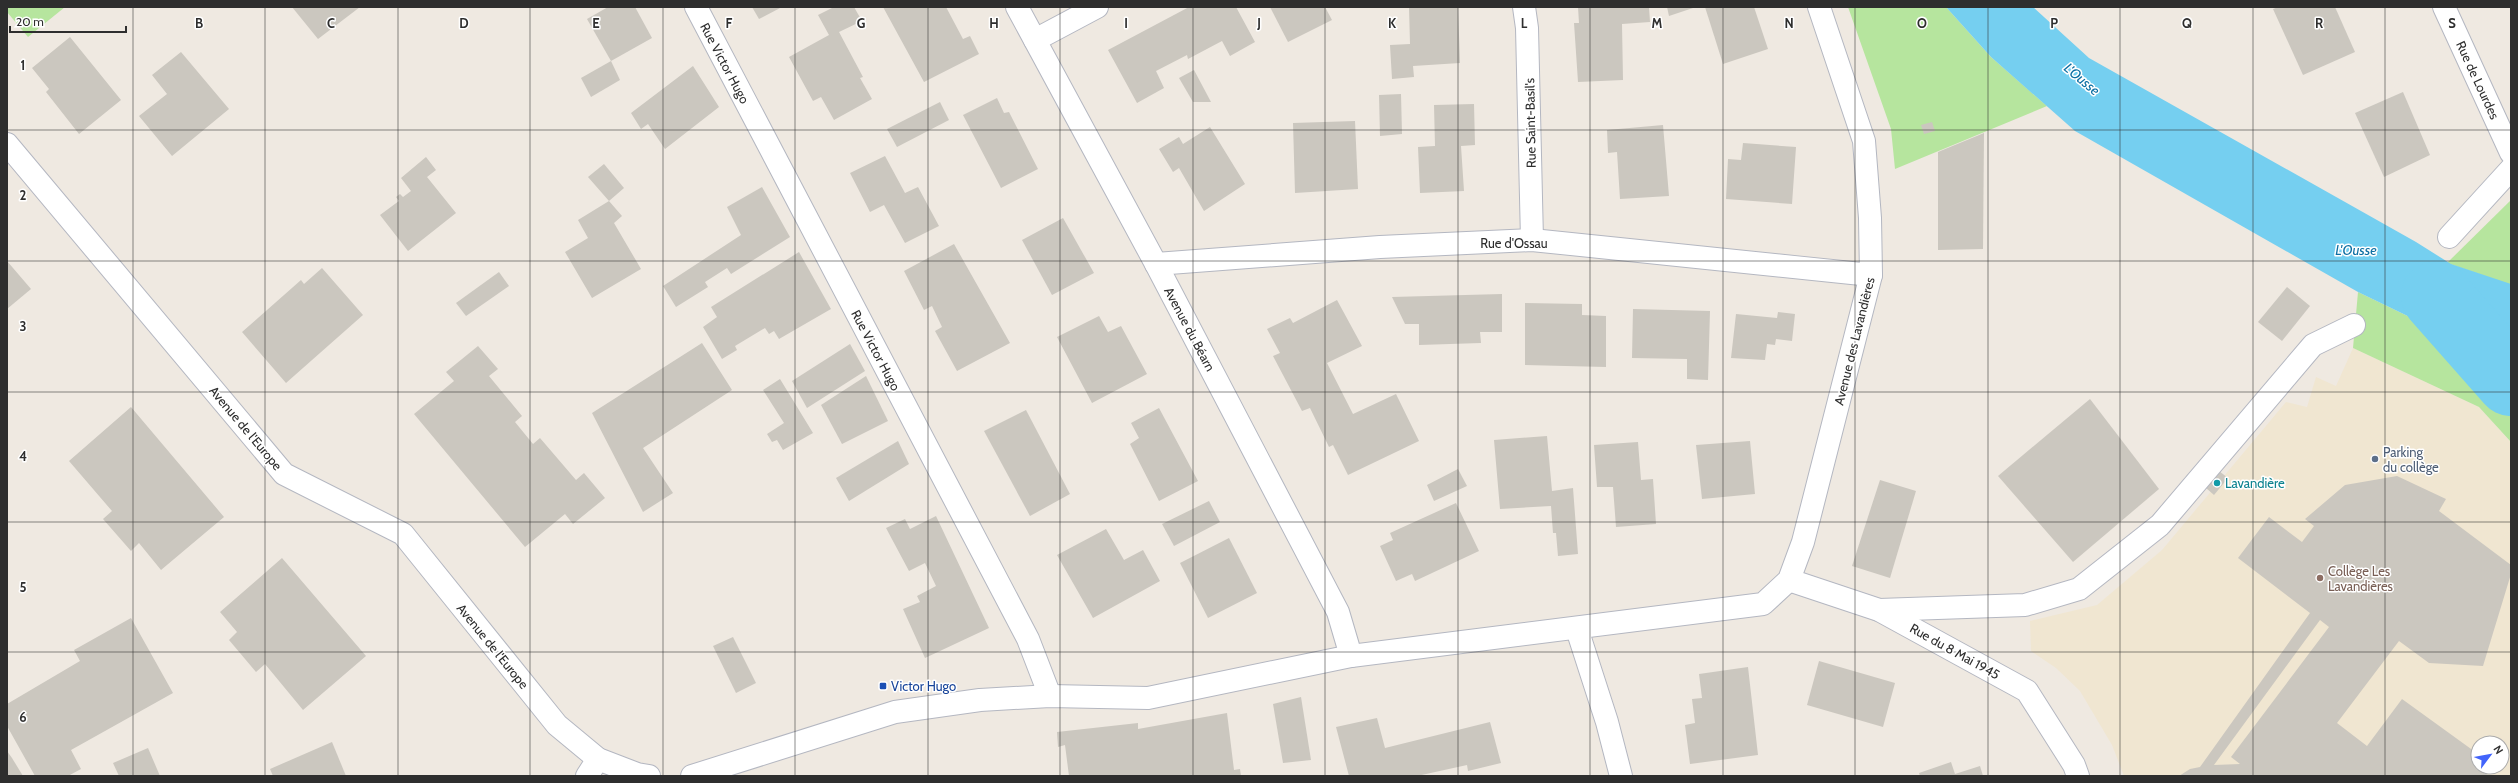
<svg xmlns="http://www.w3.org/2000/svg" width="2518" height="783" font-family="Cabin,sans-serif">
  <rect width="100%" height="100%" fill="#efe9e1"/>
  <path fill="#f0e6d1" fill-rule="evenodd" d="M2353,348L2479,407L2511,442V776H2124L2112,745L2080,691L2056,668L2031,651L2030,621L2097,605L2162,550L2286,402L2307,407L2316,377L2336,386ZM2478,743H2502V767H2478Z"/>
  <g fill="#b6e59e">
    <path d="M7,7H65L28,37L7,12Z"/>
    <path d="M1848,7H1946L1991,57L2047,106L1895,169L1891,129Z"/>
    <path d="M2511,200V285L2447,263Z"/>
    <path d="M2358,292L2511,366V442L2479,407L2353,348Z"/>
  </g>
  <path fill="#75cff0" d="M1946,7H2033L2089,58L2416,242L2451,264L2511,284V366L2358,292L2075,131L1991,57Z"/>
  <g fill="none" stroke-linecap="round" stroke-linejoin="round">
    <path stroke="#75cff0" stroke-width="70" d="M2436,296L2511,381"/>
  </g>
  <g fill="#cbc7bf" fill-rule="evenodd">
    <path d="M292,7H360L318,39Z"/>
    <path d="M608,7H635L652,38L611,61L587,19Z"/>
    <path d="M752,7H782L759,19Z"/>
    <path d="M834,7H854L862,21L839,32L863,77L860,78L872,99L834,120L821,97L813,101L789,57L829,35L818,15Z"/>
    <path d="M883,7H946L963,39L970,36L979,54L924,82Z"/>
    <path d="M1189,7H1236L1255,42L1230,56L1222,41L1188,59L1187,55L1156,71L1164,88L1137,103L1108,50Z"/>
    <path d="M1270,7H1325L1332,20L1288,42Z"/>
    <path d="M1409,7H1458L1460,63L1413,66L1414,77L1392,79L1390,45L1410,44Z"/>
    <path d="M1578,7H1649L1650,22L1622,24L1623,80L1578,82L1574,23H1579Z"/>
    <path d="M1667,7H1696L1669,16Z"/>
    <path d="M1705,7H1754L1768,49L1723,64Z"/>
    <path d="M2278,7H2335L2355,52L2303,75L2273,9Z"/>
    <path d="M70,37L121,100L79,134L46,92L49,89L32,68Z"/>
    <path d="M181,52L229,109L172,156L139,116L167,94L152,75Z"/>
    <path d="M611,61L620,80L591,97L581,78Z"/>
    <path d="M693,66L719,107L665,149L648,124L641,129L631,113Z"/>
    <path d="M1194,70L1211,102H1193L1179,78Z"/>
    <path d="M2403,92L2430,155L2384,177L2355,113Z"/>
    <path d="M1401,94L1402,134L1380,136L1379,95Z"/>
    <path d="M997,98L1004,113L1009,112L1038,169L1001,188L963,115Z"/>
    <path d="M940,102L949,120L897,147L887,129Z"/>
    <path d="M1474,104L1475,145L1461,146L1464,191L1420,193L1418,147L1435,146L1434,105Z"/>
    <path d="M1355,121L1358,189L1295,193L1293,123Z"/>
    <path d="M1932,122L1935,131L1924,134L1921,125Z"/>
    <path d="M1663,125L1669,196L1620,199L1617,152L1608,153L1607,130Z"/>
    <path d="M1210,127L1245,184L1204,211L1179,168L1173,172L1159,149L1179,137L1183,144Z"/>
    <path d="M1984,133L1983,249L1938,250V152Z"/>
    <path d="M1743,143L1796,147L1792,204L1726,199L1728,159L1741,160Z"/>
    <path d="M885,156L905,193L918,187L939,226L905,243L884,205L870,212L850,173Z"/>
    <path d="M426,157L436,170L427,177L456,213L408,251L380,215L399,201L396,197L400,194L403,197L411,191L401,178Z"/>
    <path d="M604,164L624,188L609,201L588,177Z"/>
    <path d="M762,187L790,237L731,274L727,268L705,282L708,287L676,307L663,286L741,235L727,207Z"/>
    <path d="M609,201L622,216L614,223L641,269L592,298L565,252L588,238L578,220Z"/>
    <path d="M1063,218L1094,273L1052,295L1022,240Z"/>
    <path d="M954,244L1010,343L957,371L935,331L942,327L932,306L924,310L904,271Z"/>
    <path d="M799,252L831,309L779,339L774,331L769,334L765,328L735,346L737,350L722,359L703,327L717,317L711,307Z"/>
    <path d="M7,261L31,289L7,309Z"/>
    <path d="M322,268L363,315L286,383L242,332L301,280L304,284Z"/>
    <path d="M499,272L509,286L466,316L456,303Z"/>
    <path d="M2287,287L2310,306L2282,341L2258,322Z"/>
    <path d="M1502,294V332H1480L1481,343L1419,345V324H1405L1392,297Z"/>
    <path d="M1337,300L1362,346L1327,363L1353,414L1396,394L1419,441L1348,475L1333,445L1329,447L1310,408L1302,411L1273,356L1280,353L1267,329L1290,318L1293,323Z"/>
    <path d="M1525,303L1582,304V315L1606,316V367L1525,365Z"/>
    <path d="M1633,309L1710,311L1708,380L1687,379V359L1632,358Z"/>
    <path d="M1778,312L1795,314L1792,341L1776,339L1775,345L1767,344L1765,360L1731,358L1736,314L1777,318Z"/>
    <path d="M1099,316L1108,332L1121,326L1147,374L1092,403L1057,337Z"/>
    <path d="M702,343L732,390L643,448L673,493L643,512L592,413Z"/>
    <path d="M850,344L865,371L807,408L792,381Z"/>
    <path d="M478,346L498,369L489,376L522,416L515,422L533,444L540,438L576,480L584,473L605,498L573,524L565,514L525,547L414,414L454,381L446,372Z"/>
    <path d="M866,376L888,421L842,444L821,405Z"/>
    <path d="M780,379L813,433L783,450L777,440L772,442L767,434L784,423L763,390Z"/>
    <path d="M2090,399L2159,489L2073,562L1998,476Z"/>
    <path d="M131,407L224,517L161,570L139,543L131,551L103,519L112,511L69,461Z"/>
    <path d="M1159,408L1198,481L1159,501L1130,444L1139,438L1131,423Z"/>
    <path d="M1026,410L1070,494L1030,516L984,431Z"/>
    <path d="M1547,436L1552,491L1573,488L1578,554L1558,556L1556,533H1553L1551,506L1500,509L1494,440Z"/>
    <path d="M898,441L909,464L849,501L836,478Z"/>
    <path d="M1750,441L1755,494L1702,499L1696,445Z"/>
    <path d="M1638,442L1641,480L1653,479L1656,524L1616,527L1613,487H1597L1594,445Z"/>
    <path d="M1458,469L1467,486L1434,501L1427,485Z"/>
    <path d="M2219,471L2228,478L2214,495L2206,488Z"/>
    <path d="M2397,476L2446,499L2439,511L2511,565V574L2483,666L2429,663L2399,641L2337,723L2367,746L2402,699L2478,754L2479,769L2489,776H2179L2190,769L2200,767L2310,613L2238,558L2269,517L2302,542L2314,526L2305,519L2345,485ZM2320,620L2329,627L2231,757L2240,764L2214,765Z"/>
    <path d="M1880,480L1916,491L1890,578L1852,566Z"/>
    <path d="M1209,501L1220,522L1174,546L1162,524Z"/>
    <path d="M1456,503L1479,551L1415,581L1412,574L1396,581L1380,546L1393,540L1390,533Z"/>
    <path d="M936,516L989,628L925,658L903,609L920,602L917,596L936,586L925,563L909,571L886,528L905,519L910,529Z"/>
    <path d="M1106,529L1124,560L1143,550L1160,581L1093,618L1057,555Z"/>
    <path d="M1229,538L1257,593L1208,618L1180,563Z"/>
    <path d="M282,558L366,656L303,710L265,664L256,672L229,640L237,632L220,612Z"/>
    <path d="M131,618L173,693L71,750L81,769L68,776H35L7,726V704L80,661L74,650Z"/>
    <path d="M733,637L756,683L736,693L713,646Z"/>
    <path d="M1819,661L1895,683L1883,727L1807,705Z"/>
    <path d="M1748,667L1758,755L1690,764L1685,725L1695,723L1692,699L1702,698L1699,674Z"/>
    <path d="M1301,697L1311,760L1283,763L1273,704Z"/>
    <path d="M1227,713L1234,770L1240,769L1241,776H1069L1065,745L1058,747L1057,732L1138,723V729Z"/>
    <path d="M1377,718L1385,748L1490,722L1501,763L1468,771L1467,765L1417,776H1349L1336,727Z"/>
    <path d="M332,742L346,776H273L270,769Z"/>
    <path d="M148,748L160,776H119L113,763Z"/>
    <path d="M7,751L12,758L23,776H7Z"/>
    <path d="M1951,762L1955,774L1980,766L1983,776H1920L1919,773Z"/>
  </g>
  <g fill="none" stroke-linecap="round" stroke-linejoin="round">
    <g stroke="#b4b7c1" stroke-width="24">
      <g id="minor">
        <path d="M696,7L1028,639L1050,696"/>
        <path d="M1017,7L1156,264L1338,612L1351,656"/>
        <path d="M1524,7L1527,28L1532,240"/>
        <path d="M2444,7L2511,153"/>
        <path d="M1035,40L1097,7"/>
        <path d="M7,144L284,474L403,534L557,725L598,759L637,774L649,776"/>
        <path d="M2449,237L2511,169"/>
        <path d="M1156,264L1380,247L1532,240L1871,275"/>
        <path d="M1789,580L1879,610L2027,691L2074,765L2078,776"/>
        <path d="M1879,610L2025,605L2079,589L2160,525L2313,345L2354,325"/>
        <path d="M1577,629L1607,722L1621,776"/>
        <path d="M587,776L598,759"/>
        <path d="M692,776L895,712L980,700L1050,696L1148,698L1351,656L1763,604L1789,580L1803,542L1871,275L1870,218L1864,141L1819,7"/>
      </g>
    </g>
    <use href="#minor" stroke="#fff" stroke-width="22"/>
  </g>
  <path fill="none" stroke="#2e2e2e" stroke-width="1" stroke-opacity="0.55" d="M133,7V776M265,7V776M398,7V776M530,7V776M663,7V776M795,7V776M928,7V776M1060,7V776M1193,7V776M1325,7V776M1458,7V776M1590,7V776M1723,7V776M1855,7V776M1988,7V776M2120,7V776M2253,7V776M2385,7V776M7,130H2511M7,261H2511M7,392H2511M7,522H2511M7,652H2511"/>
  <circle fill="#5c6f8a" stroke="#fff" stroke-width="1.5" cx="2375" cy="459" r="4"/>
  <circle fill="#0f9aa8" stroke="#fff" stroke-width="1.5" cx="2217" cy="483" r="4"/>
  <circle fill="#8d6e63" stroke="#fff" stroke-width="1.5" cx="2320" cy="578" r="4"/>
  <rect fill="#1a4fb4" stroke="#fff" stroke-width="1.5" x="879" y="682" width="8" height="8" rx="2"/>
  <g text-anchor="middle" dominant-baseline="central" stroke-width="3" stroke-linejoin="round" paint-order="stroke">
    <g font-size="13" fill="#2e2e2e" stroke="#fff">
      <text transform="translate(725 63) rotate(62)">Rue Victor Hugo</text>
      <text transform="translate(2478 80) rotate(65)">Rue de Lourdes</text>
      <text transform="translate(1530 123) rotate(-91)">Rue Saint-Basil's</text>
      <text x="1514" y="243">Rue d'Ossau</text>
      <text transform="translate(1190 329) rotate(62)">Avenue du Béarn</text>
      <text transform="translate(1854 341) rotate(-76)">Avenue des Lavandières</text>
      <text transform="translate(876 350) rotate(62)">Rue Victor Hugo</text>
      <text transform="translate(246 428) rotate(50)">Avenue de l'Europe</text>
      <text transform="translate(493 646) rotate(51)">Avenue de l'Europe</text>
      <text transform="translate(1955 651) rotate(29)">Rue du 8 Mai 1945</text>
    </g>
    <g font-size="13" fill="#4e5e75" stroke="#fff" text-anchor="start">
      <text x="2383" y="452">Parking<tspan x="2383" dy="15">du collège</tspan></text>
    </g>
    <g font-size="13" fill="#0d838f" stroke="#fff" text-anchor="start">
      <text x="2225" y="483">Lavandière</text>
    </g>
    <g font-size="13" fill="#785e54" stroke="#fff" text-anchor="start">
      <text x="2328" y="571">Collège Les<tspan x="2328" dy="15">Lavandières</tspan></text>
    </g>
    <g font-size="13" fill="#164399" stroke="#fff" text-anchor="start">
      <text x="891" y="686">Victor Hugo</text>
    </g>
    <g font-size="14" font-style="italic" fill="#0d6fa3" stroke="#fff">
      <text transform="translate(2082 79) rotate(40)">L'Ousse</text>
      <text x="2356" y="250">L'Ousse</text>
    </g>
  </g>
  <g font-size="13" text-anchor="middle" font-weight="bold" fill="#2e2e2e" stroke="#fff" stroke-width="3" stroke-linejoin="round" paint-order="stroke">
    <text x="199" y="28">B</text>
    <text x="331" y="28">C</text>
    <text x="464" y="28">D</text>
    <text x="596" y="28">E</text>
    <text x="729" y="28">F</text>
    <text x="861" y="28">G</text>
    <text x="994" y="28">H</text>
    <text x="1126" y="28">I</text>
    <text x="1259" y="28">J</text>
    <text x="1392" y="28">K</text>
    <text x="1524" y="28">L</text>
    <text x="1657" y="28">M</text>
    <text x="1789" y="28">N</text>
    <text x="1922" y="28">O</text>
    <text x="2054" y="28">P</text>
    <text x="2187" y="28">Q</text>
    <text x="2319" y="28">R</text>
    <text x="2452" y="28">S</text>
    <text x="23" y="70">1</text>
    <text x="23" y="200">2</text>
    <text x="23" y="331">3</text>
    <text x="23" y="461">4</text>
    <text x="23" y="592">5</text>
    <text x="23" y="722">6</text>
  </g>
  <rect width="2518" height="783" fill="none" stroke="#2e2e2e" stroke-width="16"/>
  <g transform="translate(2490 755) rotate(58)"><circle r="19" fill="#ffffff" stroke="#ababab"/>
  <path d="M0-3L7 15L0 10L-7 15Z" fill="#4264fb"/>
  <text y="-6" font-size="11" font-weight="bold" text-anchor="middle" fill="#2e2e2e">N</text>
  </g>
  <path d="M10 26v6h116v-6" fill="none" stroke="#2e2e2e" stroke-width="2"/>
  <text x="16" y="26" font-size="12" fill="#2e2e2e" stroke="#ffffff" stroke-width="3" paint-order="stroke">20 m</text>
</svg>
